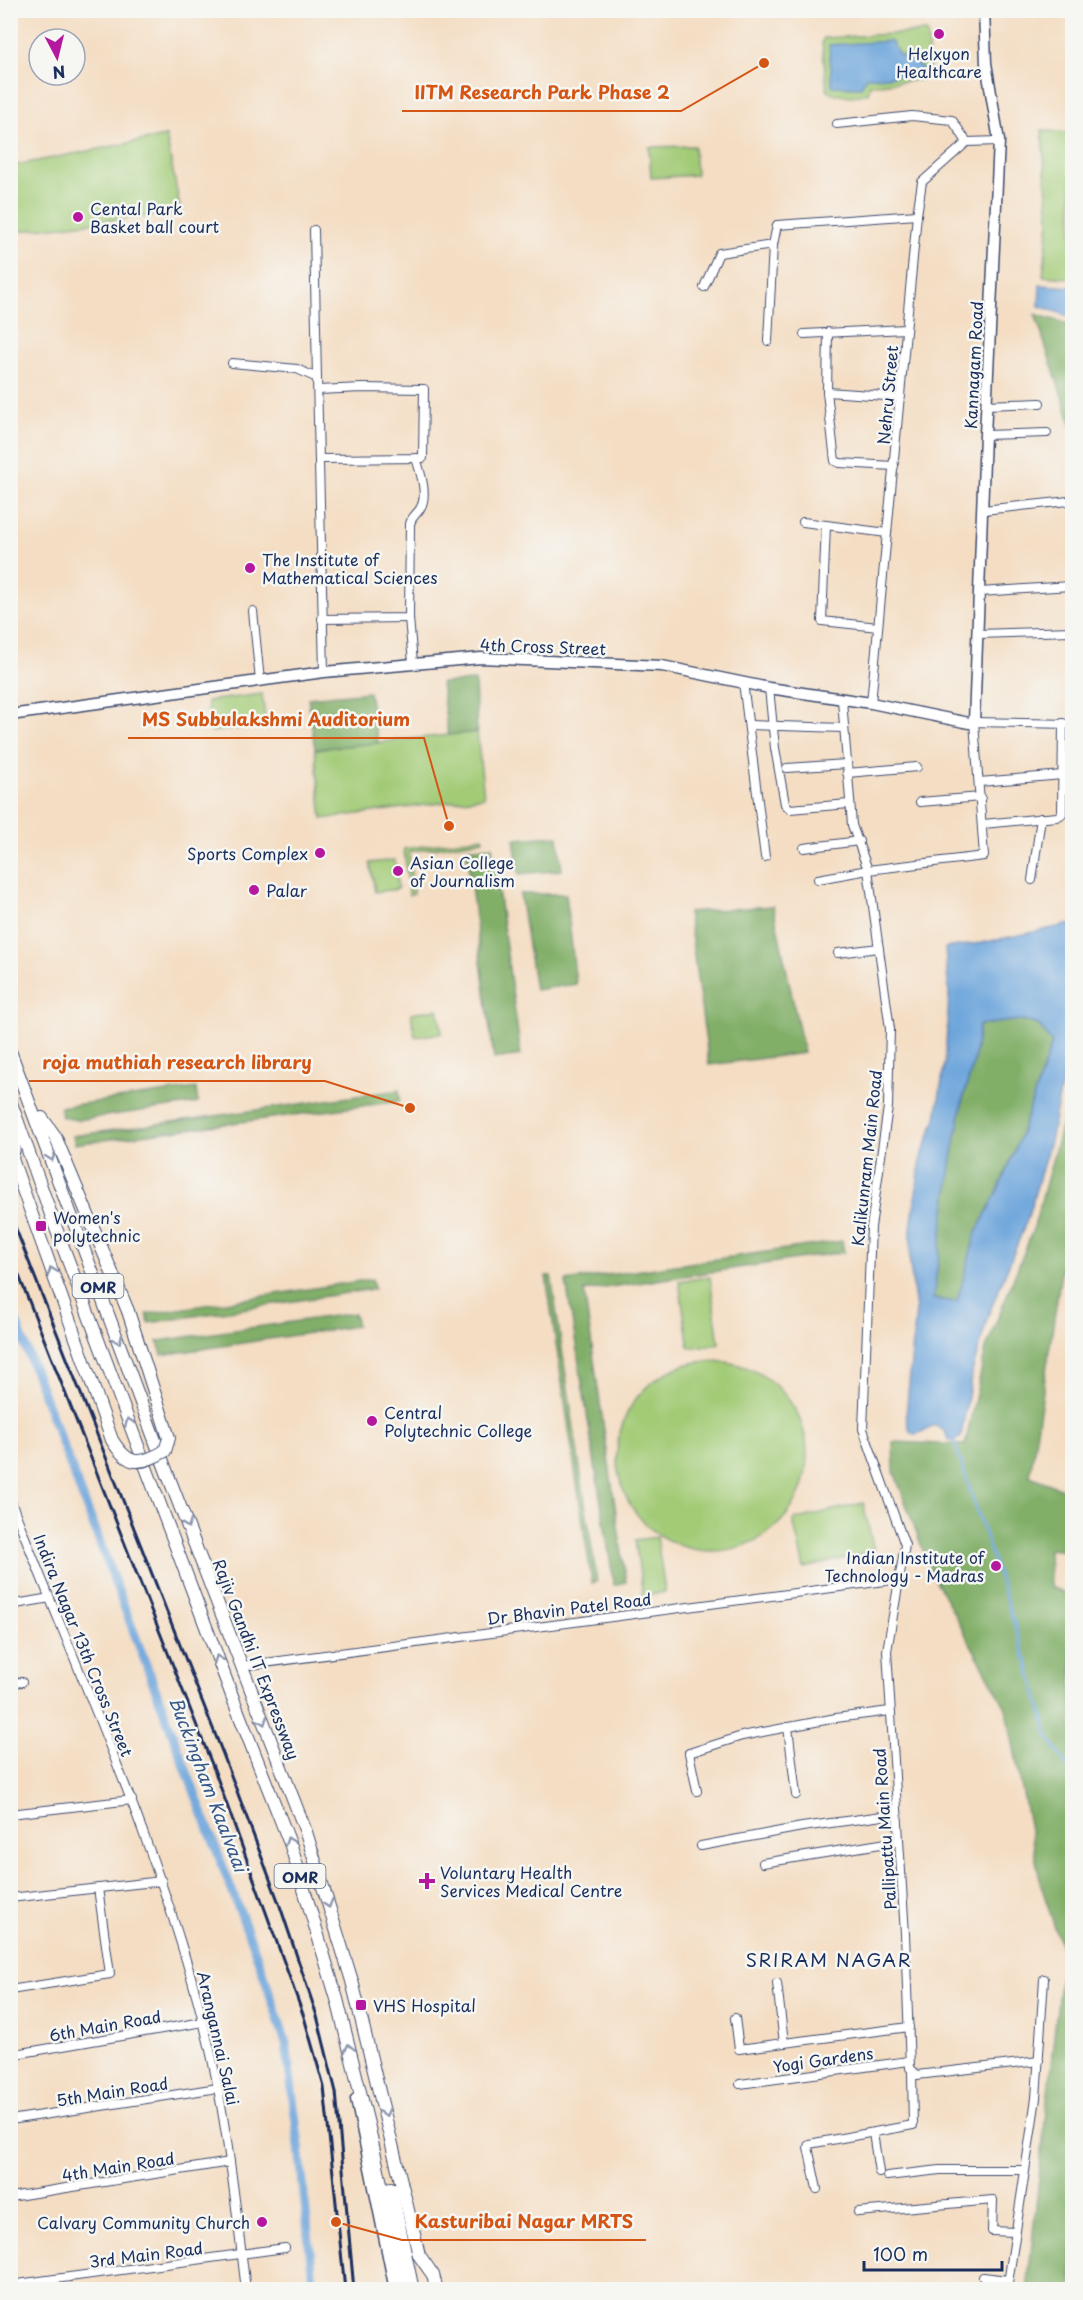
<svg xmlns="http://www.w3.org/2000/svg" width="1083" height="2300" font-family="'Playpen Sans',sans-serif">
  <rect width="100%" height="100%" fill="#f6f6f2"/>
  <filter id="ink" filterUnits="userSpaceOnUse"><feTurbulence type="fractalNoise" baseFrequency=".0167" numOctaves="2"/><feDisplacementMap in="SourceGraphic" scale="12" xChannelSelector="R" yChannelSelector="G"/><feConvolveMatrix kernelMatrix="1 2 1 2 8 2 1 2 1" color-interpolation-filters="sRGB"/></filter>
  <filter id="wash" filterUnits="userSpaceOnUse"><feTurbulence type="fractalNoise" baseFrequency=".008" numOctaves="4" result="noise"/><feDisplacementMap in="SourceGraphic" scale="24" xChannelSelector="R" yChannelSelector="G"/><feGaussianBlur stdDeviation="1.35" result="paint"/><feColorMatrix in="noise" values="0 0 0 0 0 0 0 0 0 0 0 0 0 0 0 0 0 1.4 0 .05"/><feComposite in="paint" operator="in"/></filter>
  <g filter="url(#wash)">
    <rect width="100%" height="100%" fill="#f4ddc2"/>
    <g fill="#a2cb76" stroke="#5e7d6a" stroke-width="1.5">
      <path d="M927,32L930,76L927,79L870,85L868,93C855,97 838,98 827,90L822,42L824,38Z"/>
      <path d="M1042,130L1072,134V278L1043,276L1049,221Z"/>
      <path d="M166,136L181,212L11,232V166Z"/>
      <path d="M694,146L696,175L651,178L649,147Z"/>
      <path d="M262,694L266,725L211,732L207,701Z"/>
      <path d="M477,732L484,797L322,819L315,749Z"/>
      <path d="M483,837V840L409,852L413,894L409,895L404,849Z"/>
      <path d="M395,860L398,889L375,892L370,863Z"/>
      <path d="M438,1009L442,1033L415,1037L411,1013Z"/>
      <path d="M710,1277L719,1344L689,1348L679,1281Z"/>
      <circle cx="712" cy="1456" r="95"/>
      <path d="M863,1503L874,1551L804,1568L793,1520Z"/>
      <path d="M657,1537L665,1592L643,1596L635,1540Z"/>
    </g>
    <g fill="#81af67" stroke="#4e6f62" stroke-width="1.5">
      <path d="M1035,314L1072,325V427Z"/>
      <path d="M475,681L477,732L448,735L441,683Z"/>
      <path d="M369,692L378,743L315,749L308,698Z"/>
      <path d="M558,836L562,870L519,874L514,839Z"/>
      <path d="M492,846L521,1055L494,1059L466,849Z"/>
      <path d="M520,894H566L576,984L535,990Z"/>
      <path d="M773,906L804,1053L709,1065L688,912Z"/>
      <path d="M1020,1020L1039,1025L1052,1043L1017,1145L999,1188L976,1233L957,1302L933,1299L952,1158L963,1098L974,1061L979,1025Z"/>
      <path d="M1072,1087V1221H1069L1030,1476L1072,1493V1552L1049,1549L1050,1587L1072,1596V2289L1027,2290L1063,1952L1041,1885L1006,1708L931,1572L894,1471L893,1442L965,1445L986,1348L1034,1227Z"/>
      <path d="M196,1088L198,1103L77,1120L62,1117L60,1107Z"/>
      <path d="M399,1090L400,1101L75,1144L73,1136Z"/>
      <path d="M842,1241L844,1252L584,1291L626,1582L614,1585L566,1281Z"/>
      <path d="M546,1276H551L597,1582L592,1583Z"/>
      <path d="M372,1279L374,1289L149,1323L147,1314Z"/>
      <path d="M354,1313L357,1326L162,1355L158,1341Z"/>
    </g>
    <g fill="#6da5db" stroke="#446a9c" stroke-width="1.5" fill-rule="evenodd">
      <path d="M891,41L899,55L915,59L917,65L922,68L921,72L887,77H866L861,87L832,86L829,45Z"/>
      <path d="M1040,285L1072,287V317L1039,306Z"/>
      <path d="M1072,924V1041L1068,1053L1050,1141L1027,1220L988,1316L972,1372L961,1437L954,1441L948,1440L945,1431L934,1425L916,1435L910,1432L906,1415L916,1310L910,1265L911,1228L921,1158L936,1118L945,1061L949,994L945,948L981,943ZM1020,1020L1039,1025L1052,1043L1017,1145L999,1188L976,1233L957,1302L933,1299L952,1158L963,1098L974,1061L979,1025Z"/>
    </g>
    <g fill="none" stroke-linecap="round" stroke-linejoin="round">
      <path stroke="#6da5db" stroke-width="3" d="M954,1441L1035,1687L1048,1736L1072,1774"/>
      <path stroke="#6da5db" stroke-width="9" d="M10,1306L261,1967L286,2043L299,2146L314,2290"/>
    </g>
  </g>
  <g filter="url(#ink)">
    <g fill="none" stroke-linecap="round" stroke-linejoin="round">
      <g stroke="#3c496d" stroke-width="10">
        <g id="street">
          <path d="M837,124L912,116L952,120L967,142"/>
          <path d="M314,230L317,378"/>
          <path d="M704,287L719,253L773,245"/>
          <path d="M828,332L827,392L835,461L840,463L894,466"/>
          <path d="M804,334L906,329"/>
          <path d="M768,341L773,245L777,225L917,215"/>
          <path d="M232,363L297,369L317,378L324,672"/>
          <path d="M318,390L362,388L424,389L423,458L320,459"/>
          <path d="M827,392L901,397"/>
          <path d="M986,405L1040,403"/>
          <path d="M985,435L1047,433"/>
          <path d="M983,510L1069,501"/>
          <path d="M803,522L887,533"/>
          <path d="M826,525L822,621L878,627"/>
          <path d="M980,592L1071,586"/>
          <path d="M253,611L260,681"/>
          <path d="M409,618L413,663"/>
          <path d="M322,619L409,618L410,524C412,515 418,514 421,507C428,494 420,471 416,458"/>
          <path d="M978,634L1072,631"/>
          <path d="M743,682L765,857"/>
          <path d="M769,688L775,748L785,804L790,809L849,804"/>
          <path d="M842,700L852,825L868,870L890,1029L888,1107L871,1227L863,1429L905,1545L887,1651L905,1934L910,2068L917,2075L1039,2061"/>
          <path d="M871,703L917,215L922,182L967,142L999,141"/>
          <path d="M750,725L844,728"/>
          <path d="M787,768L846,764"/>
          <path d="M847,773L917,767"/>
          <path d="M979,782L1063,775"/>
          <path d="M920,802L981,797"/>
          <path d="M983,824L1057,817L1062,814L1063,723"/>
          <path d="M804,848L859,841"/>
          <path d="M818,879L868,870L984,856L974,722L1072,724"/>
          <path d="M1032,880L1041,818"/>
          <path d="M838,953L879,948"/>
          <path d="M10,1499C77,1672 157,1841 203,2021C226,2109 235,2200 246,2290"/>
          <path d="M10,1605L50,1598"/>
          <path d="M242,1666L900,1579"/>
          <path d="M10,1683L22,1682"/>
          <path d="M788,1727L796,1795"/>
          <path d="M697,1791L689,1753L742,1736L836,1718L890,1711"/>
          <path d="M10,1814L132,1800"/>
          <path d="M701,1846L802,1827L897,1814"/>
          <path d="M763,1863L899,1841"/>
          <path d="M10,1898L162,1881"/>
          <path d="M777,1983L784,2043L909,2027"/>
          <path d="M10,1990L110,1974L98,1888"/>
          <path d="M735,2018L739,2049L784,2043"/>
          <path d="M10,2055L203,2022"/>
          <path d="M740,2084L909,2061"/>
          <path d="M10,2120L218,2088"/>
          <path d="M873,2133L879,2172"/>
          <path d="M887,2176L940,2170H1025"/>
          <path d="M817,2189L808,2147L809,2144L913,2125L912,2072"/>
          <path d="M10,2197L230,2162"/>
          <path d="M858,2212L993,2200L992,2231L1015,2232"/>
          <path d="M983,2277L1008,2280"/>
          <path d="M10,2285L285,2248"/>
          <path d="M1007,2290L1036,2098L1044,1979"/>
        </g>
      </g>
      <g stroke="#3c496d" stroke-width="13">
        <g id="secondary">
          <path d="M10,715L324,672L481,658L662,666L769,688L871,703L969,723L974,722L985,435L999,141L986,63L984,10"/>
          <path d="M356,2099L395,2290"/>
        </g>
      </g>
      <g stroke="#3c496d" stroke-width="14">
        <g id="primary">
          <path d="M10,1051L166,1470L306,1832L352,1981L419,2255L433,2275L437,2290"/>
          <path d="M10,1100L54,1223L237,1709L291,1846L337,1999L369,2128L404,2290"/>
          <path d="M42,1118L55,1136L128,1311"/>
          <path d="M18,1123L12,1159L72,1327"/>
          <path d="M391,2188L413,2290"/>
        </g>
      </g>
      <use href="#street" stroke="#fff" stroke-width="8"/>
      <use href="#secondary" stroke="#fff" stroke-width="10"/>
      <use href="#primary" stroke="#fff" stroke-width="12"/>
      <g stroke="#1b2f5e" stroke-width="3">
        <path d="M10,1214L223,1754L280,1906L317,2016L336,2092L354,2290"/>
        <path d="M10,1253L215,1772L304,2017L324,2087L345,2290"/>
      </g>
      <g stroke="#3c496d" stroke-width="14" stroke-linecap="butt">
        <path id="primary-bridge" d="M72,1327L112,1440C128,1466 139,1466 165,1451L169,1438L128,1311"/>
      </g>
      <use href="#primary-bridge" stroke="#fff" stroke-width="12"/>
    </g>
    <defs><path id="oneway-chevron" d="M-2-3.5L2.5 0L-2 3.5" fill="none" stroke-width="1.6" stroke-linecap="round" stroke-linejoin="round" transform="scale(1.5)"/></defs>
    <g stroke="#8d97ae">
      <use href="#oneway-chevron" transform="translate(51 1157) rotate(70)"/>
      <use href="#oneway-chevron" transform="translate(52 1271) rotate(-110)"/>
      <use href="#oneway-chevron" transform="translate(118 1340) rotate(69)"/>
      <use href="#oneway-chevron" transform="translate(129 1422) rotate(-111)"/>
      <use href="#oneway-chevron" transform="translate(187 1524) rotate(69)"/>
      <use href="#oneway-chevron" transform="translate(218 1659) rotate(-111)"/>
      <use href="#oneway-chevron" transform="translate(263 1721) rotate(69)"/>
      <use href="#oneway-chevron" transform="translate(289 1841) rotate(-110)"/>
      <use href="#oneway-chevron" transform="translate(328 1904) rotate(73)"/>
      <use href="#oneway-chevron" transform="translate(349 2048) rotate(-104)"/>
      <use href="#oneway-chevron" transform="translate(385 2113) rotate(76)"/>
    </g>
  </g>
  <g fill="#b5179e" stroke="#f6f6f2" stroke-width="2">
    <circle cx="939" cy="34" r="6"/>
    <circle cx="78" cy="217" r="6"/>
    <circle cx="250" cy="568" r="6"/>
    <circle cx="320" cy="853" r="6"/>
    <circle cx="398" cy="871" r="6"/>
    <circle cx="254" cy="890" r="6"/>
    <rect x="35" y="1220" width="12" height="12" rx="3"/>
    <circle cx="372" cy="1421" r="6"/>
    <circle cx="996" cy="1566" r="6"/>
    <path d="M424 1872h6v6h6v6h-6v6h-6v-6h-6v-6h6z"/>
    <rect x="355" y="1999" width="12" height="12" rx="3"/>
    <circle cx="262" cy="2222" r="6"/>
  </g>
  <g text-anchor="middle" dominant-baseline="central" stroke-width="5" stroke-linejoin="round" paint-order="stroke">
    <g fill="#f6f6f2" stroke="#5d6b8a" stroke-width="1.5">
      <rect x="72.5" y="1274" width="51" height="24" rx="4.5"/>
      <rect x="274.5" y="1864" width="51" height="24" rx="4.5"/>
    </g>
    <g font-size="15" font-weight="bold" fill="#1b2f5e">
      <text x="98" y="1286">OMR</text>
      <text x="300" y="1876">OMR</text>
    </g>
    <g font-size="16" fill="#1b2f5e" stroke="#f6f6f2" text-anchor="start">
      <text x="939" y="53" text-anchor="middle">Helxyon<tspan x="939" dy="18">Healthcare</tspan></text>
      <text x="90" y="208">Cental Park<tspan x="90" dy="18">Basket ball court</tspan></text>
      <text x="262" y="559">The Institute of<tspan x="262" dy="18">Mathematical Sciences</tspan></text>
      <text x="308" y="853" text-anchor="end">Sports Complex</text>
      <text x="410" y="862">Asian College<tspan x="410" dy="18">of Journalism</tspan></text>
      <text x="266" y="890">Palar</text>
      <text x="53" y="1217">Women's<tspan x="53" dy="18">polytechnic</tspan></text>
      <text x="384" y="1412">Central<tspan x="384" dy="18">Polytechnic College</tspan></text>
      <text x="984" y="1557" text-anchor="end">Indian Institute of<tspan x="984" dy="18">Technology - Madras</tspan></text>
      <text x="440" y="1872">Voluntary Health<tspan x="440" dy="18">Services Medical Centre</tspan></text>
      <text x="373" y="2005">VHS Hospital</text>
      <text x="250" y="2222" text-anchor="end">Calvary Community Church</text>
    </g>
    <g font-size="16" fill="#1b2f5e" stroke="#f6f6f2">
      <text transform="translate(973 365) rotate(-87)">Kannagam Road</text>
      <text transform="translate(887 395) rotate(-85)">Nehru Street</text>
      <text transform="translate(543 646) rotate(2)">4th Cross Street</text>
      <text transform="translate(866 1158) rotate(-84)">Kalikunram Main Road</text>
      <text transform="translate(569 1608) rotate(-7)">Dr Bhavin Patel Road</text>
      <text transform="translate(84 1645) rotate(68)">Indira Nagar 13th Cross Street</text>
      <text transform="translate(257 1659) rotate(69)">Rajiv Gandhi IT Expressway</text>
      <text transform="translate(884 1829) rotate(-94)">Pallipattu Main Road</text>
      <text transform="translate(105 2025) rotate(-10)">6th Main Road</text>
      <text transform="translate(219 2038) rotate(77)">Arangannai Salai</text>
      <text transform="translate(823 2059) rotate(-8)">Yogi Gardens</text>
      <text transform="translate(112 2091) rotate(-9)">5th Main Road</text>
      <text transform="translate(118 2166) rotate(-9)">4th Main Road</text>
      <text transform="translate(146 2254) rotate(-7)">3rd Main Road</text>
    </g>
    <g font-size="18" font-style="italic" fill="#38588a" stroke="#f6f6f2">
      <text transform="translate(209 1784) rotate(69)">Buckingham Kaalvaai</text>
    </g>
    <g font-size="18" letter-spacing="1.5" fill="#1b2f5e" stroke="#f6f6f2">
      <text x="829" y="1959">SRIRAM NAGAR</text>
    </g>
  </g>
  <path fill="none" stroke="#d45514" stroke-width="2" d="M764 63L681 111H402M449 826L424 738H128M410 1108L325 1081H29M336 2222L402 2240H646"/>
  <g fill="#d45514" stroke="#f6f6f2" stroke-width="2">
    <circle cx="764" cy="63" r="6"/>
    <circle cx="449" cy="826" r="6"/>
    <circle cx="410" cy="1108" r="6"/>
    <circle cx="336" cy="2222" r="6"/>
  </g>
  <g font-size="18" text-anchor="middle" font-weight="bold" fill="#d45514" stroke="#f6f6f2" stroke-width="5" stroke-linejoin="round" paint-order="stroke">
    <text x="542" y="99">IITM Research Park Phase 2</text>
    <text x="276" y="726">MS Subbulakshmi Auditorium</text>
    <text x="177" y="1069">roja muthiah research library</text>
    <text x="524" y="2228">Kasturibai Nagar MRTS</text>
  </g>
  <rect width="1083" height="2300" fill="none" stroke="#f6f6f2" stroke-width="36"/>
  <g transform="translate(57 57) rotate(173)"><circle r="28" fill="#f6f6f2" stroke="#9ea6b7" stroke-width="1.5"/>
  <path d="M0-4.5L10 22L0 15L-10 22Z" fill="#b5179e"/>
  <text y="-9" font-size="16" font-weight="bold" text-anchor="middle" fill="#1b2f5e">N</text>
  </g>
  <path d="M864 2261v9h138v-9" fill="none" stroke="#1b2f5e" stroke-width="3"/>
  <text x="873" y="2261" font-size="18" fill="#1b2f5e" stroke="#f6f6f2" stroke-width="4.5" paint-order="stroke">100 m</text>
</svg>
